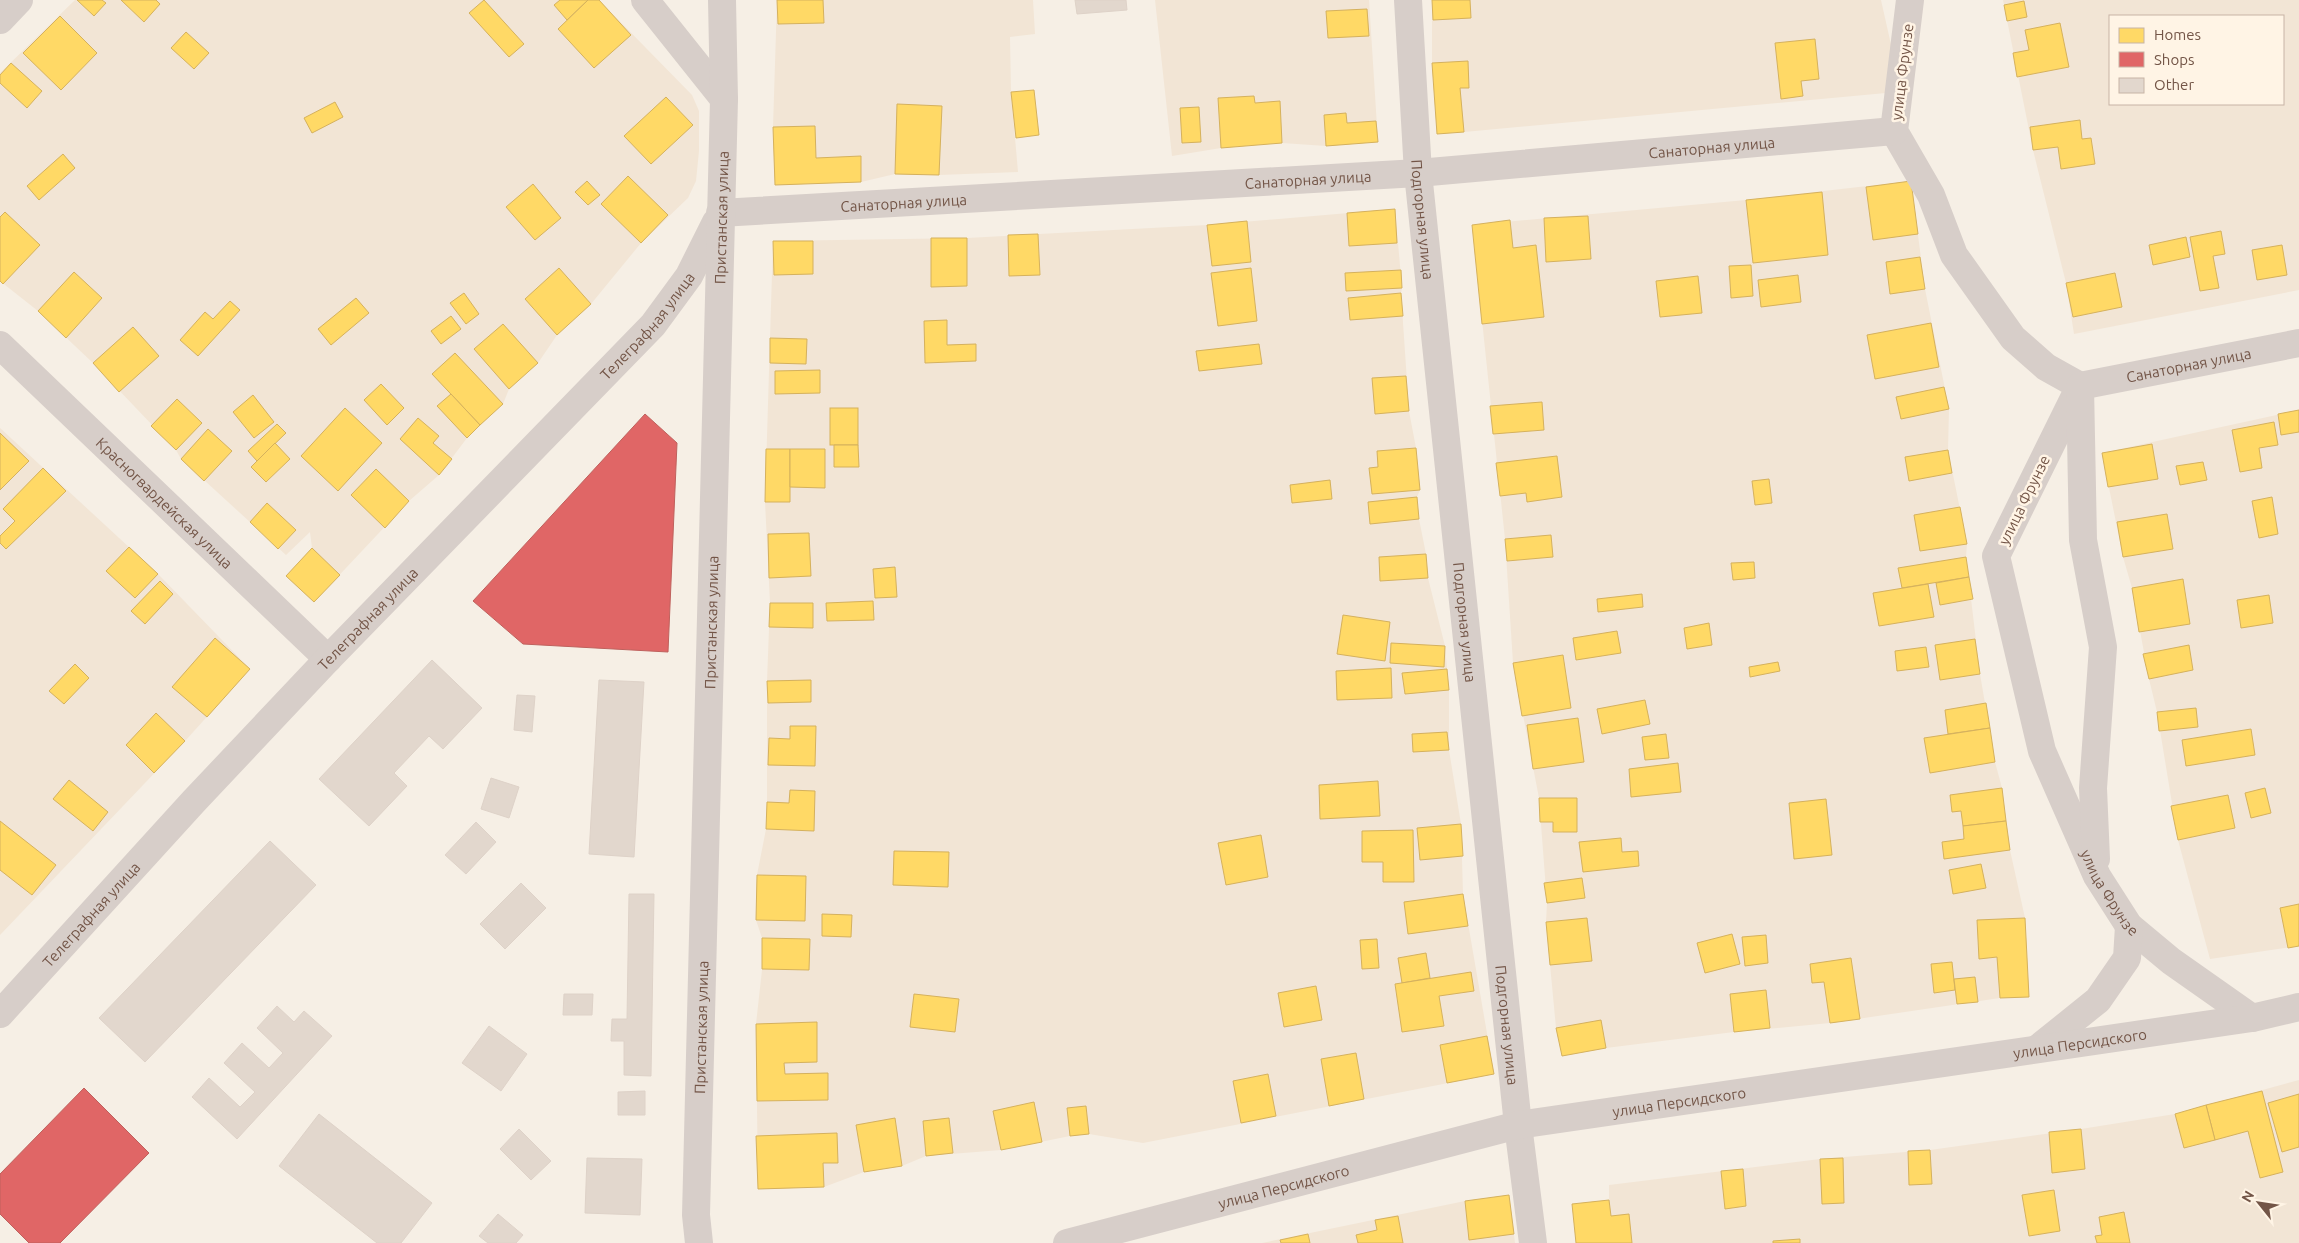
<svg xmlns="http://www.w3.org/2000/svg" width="2299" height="1243" font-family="Ubuntu,sans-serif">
  <rect width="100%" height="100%" fill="#f6efe5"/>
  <g fill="#f2e5d5" fill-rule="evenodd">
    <path d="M75,0H599L692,95L699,111V151L696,181L688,198L641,243L591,304L557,335L538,363L509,389L503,404L467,438L439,475L409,501L314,602L286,576L312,548L310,532L286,555L181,459L176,450L93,363L38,311L0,281V73Z"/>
    <path d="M777,0H1033L1035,34L1010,37L1011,92L1018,172L939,175L895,174L861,182L775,185L773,127Z"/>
    <path d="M1155,0H1369L1378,142L1326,146L1282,143L1221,148L1172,156Z"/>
    <path d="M1432,0H1881L1894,58L1886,93L1464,132L1432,63Z"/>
    <path d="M2003,0H2299V290L2074,334L2066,283L2033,150ZM2110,16H2283V104H2110Z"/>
    <path d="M1911,181L1925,289L1949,409L1948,450L1967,544L1966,557L1980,674L1995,762L2002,788L2010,850L2025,918L2029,997L2000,998L1830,1023L1734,1032L1606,1048L1562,1056L1556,1028L1546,922L1547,903L1539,798L1513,663L1505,539L1472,225L1746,200Z"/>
    <path d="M1395,209L1402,288L1401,293L1409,411L1416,448L1420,490L1417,497L1419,519L1426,554L1428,578L1445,646L1449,690V750L1461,824L1463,894L1494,1074L1143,1143L1089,1134L1070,1136L1001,1150L926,1156L902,1166L864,1172L824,1187L758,1189L756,1024L762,970V938L756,920L757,875L766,829L767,802V681L770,603L765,502L773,241L967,238L1207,225Z"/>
    <path d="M2299,410V946L2210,959L2178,840L2157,712L2149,679L2132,588L2123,557L2102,453Z"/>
    <path d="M0,428L158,574L250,669L185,741L0,935Z"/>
    <path d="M2299,1080V1243H1576L1572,1204L1609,1200V1185L1820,1159L1930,1150L2081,1129L2175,1114Z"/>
    <path d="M1509,1195L1515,1243H1262L1465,1201Z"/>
  </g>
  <g fill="#ffd966" stroke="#d5b15d">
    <path d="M77,0H102L106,3L94,16Z"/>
    <path d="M121,0H156L160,4L144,22Z"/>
    <path d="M484,0L524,44L509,57L469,13Z"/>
    <path d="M560,0H588L567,20L554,5Z"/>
    <path d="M588,0H599L631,35L594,68L558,29Z"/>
    <path d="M777,0H823L824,23L778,24Z"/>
    <path d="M1432,0H1470L1471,18L1433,20Z"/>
    <path d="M2024,1L2027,17L2007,21L2004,5Z"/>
    <path d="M1367,9L1369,36L1328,38L1326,11Z"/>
    <path d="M60,16L97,53L61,90L23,53Z"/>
    <path d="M2060,23L2069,67L2017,77L2013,53L2029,50L2025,30Z"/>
    <path d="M186,32L209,53L194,69L171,48Z"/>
    <path d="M1815,39L1819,79L1801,81L1803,96L1781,99L1775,43Z"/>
    <path d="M1468,61L1469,88H1460L1464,132L1437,134L1432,63Z"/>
    <path d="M11,63L42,91L27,108L0,83V75Z"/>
    <path d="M1034,90L1039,135L1016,138L1011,92Z"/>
    <path d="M1254,96L1255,103L1280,101L1282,143L1221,148L1218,98Z"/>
    <path d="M666,97L693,125L651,164L624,136Z"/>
    <path d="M335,102L343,117L312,133L304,118Z"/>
    <path d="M897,104L942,106L939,175L895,174Z"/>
    <path d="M1199,107L1201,142L1182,143L1180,108Z"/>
    <path d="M1346,113L1347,123L1376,121L1378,142L1326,146L1324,115Z"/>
    <path d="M2080,120L2082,139L2091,138L2095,164L2061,169L2058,147L2033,150L2030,127Z"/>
    <path d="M815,126L816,158L861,156V182L775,185L773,127Z"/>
    <path d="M63,154L75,168L39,200L27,186Z"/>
    <path d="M628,176L668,215L641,243L601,204Z"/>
    <path d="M587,181L600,195L588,205L575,192Z"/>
    <path d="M1911,181L1918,234L1873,240L1866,187Z"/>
    <path d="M533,184L561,218L535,240L506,207Z"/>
    <path d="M1822,192L1828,255L1753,263L1746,200Z"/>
    <path d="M1395,209L1397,243L1349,246L1347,213Z"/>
    <path d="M5,212L40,245L3,284L0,281V217Z"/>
    <path d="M1588,216L1591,259L1546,262L1544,218Z"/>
    <path d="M1510,220L1513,248L1536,245L1544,317L1482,324L1472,225Z"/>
    <path d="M1247,221L1251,262L1212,266L1207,225Z"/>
    <path d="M2221,231L2225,254L2213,256L2219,288L2200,291L2190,237Z"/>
    <path d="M1038,234L1040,275L1009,276L1008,235Z"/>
    <path d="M2186,237L2190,257L2153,265L2149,245Z"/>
    <path d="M931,238H967V286L931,287Z"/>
    <path d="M773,241H813V274L774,275Z"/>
    <path d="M2282,245L2287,275L2257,280L2252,250Z"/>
    <path d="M1920,257L1925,289L1890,294L1886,262Z"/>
    <path d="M1751,265L1753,296L1731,298L1729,266Z"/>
    <path d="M559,268L591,304L557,335L525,299Z"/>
    <path d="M1251,268L1257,321L1218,326L1211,273Z"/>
    <path d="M1401,270L1402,288L1346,291L1345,273Z"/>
    <path d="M74,272L102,298L66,338L38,311Z"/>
    <path d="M2115,273L2122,307L2073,317L2066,283Z"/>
    <path d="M1798,275L1801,302L1761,307L1758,280Z"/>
    <path d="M1698,276L1702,313L1660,317L1656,281Z"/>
    <path d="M464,293L479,314L466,324L450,303Z"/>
    <path d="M1401,293L1403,316L1350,320L1348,298Z"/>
    <path d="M356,298L369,313L331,345L318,329Z"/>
    <path d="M230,301L240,310L198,356L180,340L205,312L213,319Z"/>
    <path d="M451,316L461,329L441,344L431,331Z"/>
    <path d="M947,320V345L976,344V361L925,363L924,321Z"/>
    <path d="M1931,323L1939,367L1875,379L1867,335Z"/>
    <path d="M503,324L538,363L509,389L474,349Z"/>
    <path d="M133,327L159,356L119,392L93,363Z"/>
    <path d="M770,338L807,339L806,364L770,363Z"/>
    <path d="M1259,344L1262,364L1199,371L1196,351Z"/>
    <path d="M455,353L503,404L480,425L432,374Z"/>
    <path d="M820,370V393L775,394V371Z"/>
    <path d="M1406,376L1409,411L1375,414L1372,378Z"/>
    <path d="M381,384L404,408L387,425L364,400Z"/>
    <path d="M1944,387L1949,409L1901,419L1896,397Z"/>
    <path d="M451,394L480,425L467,438L437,406Z"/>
    <path d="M253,395L274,422L254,438L233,412Z"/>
    <path d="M177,399L202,423L176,450L151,426Z"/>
    <path d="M1542,402L1544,430L1493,434L1490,406Z"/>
    <path d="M345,408L382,443L338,491L301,456Z"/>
    <rect x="830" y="408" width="28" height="37"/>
    <path d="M2299,410V432L2281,435L2278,414Z"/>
    <path d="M418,418L439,436L433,443L452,459L439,475L400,439Z"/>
    <path d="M2274,422L2278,445L2259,448L2262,468L2240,472L2232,430Z"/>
    <path d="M277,424L286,433L257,461L248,451Z"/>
    <path d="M208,429L232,451L204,481L181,459Z"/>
    <path d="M0,433L29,461L0,490Z"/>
    <path d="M275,443L290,459L266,482L251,467Z"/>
    <path d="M2152,444L2158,479L2108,487L2102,453Z"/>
    <path d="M834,445H858L859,467H834Z"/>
    <path d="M1416,448L1420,490L1372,494L1369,468L1378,467L1377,451Z"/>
    <path d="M766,449H790V502H765Z"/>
    <path d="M790,449H825V488L790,487Z"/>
    <path d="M1948,450L1952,473L1909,481L1905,457Z"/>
    <path d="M1557,456L1562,497L1527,502L1526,493L1500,496L1496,463Z"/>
    <path d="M2203,462L2207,480L2180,485L2176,466Z"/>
    <path d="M43,468L66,491L6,549L0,543V536L15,521L3,509Z"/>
    <path d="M376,469L409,501L385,528L351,495Z"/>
    <path d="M1769,479L1772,503L1755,505L1752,481Z"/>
    <path d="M1330,480L1332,499L1292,503L1290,485Z"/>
    <path d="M1417,497L1419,519L1370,524L1368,502Z"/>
    <path d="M2272,497L2278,534L2259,538L2252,501Z"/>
    <path d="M267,503L296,530L278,549L250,522Z"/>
    <path d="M1960,507L1967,544L1920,551L1914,515Z"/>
    <path d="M2167,514L2173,549L2123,557L2117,522Z"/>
    <path d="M809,533L811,576L769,578L768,534Z"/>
    <path d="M1551,535L1553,557L1507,561L1505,539Z"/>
    <path d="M129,547L158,574L135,598L106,571Z"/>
    <path d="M312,548L340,575L314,602L286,576Z"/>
    <path d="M1426,554L1428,578L1380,581L1379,557Z"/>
    <path d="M1966,557L1969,577L1902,588L1898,568Z"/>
    <path d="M1754,562L1755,578L1733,580L1731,563Z"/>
    <path d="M895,567L897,597L875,598L873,569Z"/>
    <path d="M1969,577L1973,599L1940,605L1936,583Z"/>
    <path d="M2183,579L2190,624L2139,632L2132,588Z"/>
    <path d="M160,581L173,594L145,624L131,611Z"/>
    <path d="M1928,584L1934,617L1879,626L1873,593Z"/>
    <path d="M1642,594L1643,607L1598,612L1597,599Z"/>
    <path d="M2269,595L2273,623L2241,628L2237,600Z"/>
    <path d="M873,601L874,620L827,621L826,603Z"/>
    <path d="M770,603H813V628L769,627Z"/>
    <path d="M1343,615L1390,622L1385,661L1337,654Z"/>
    <path d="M1709,623L1712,645L1687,649L1684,628Z"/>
    <path d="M1617,631L1621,653L1576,660L1573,638Z"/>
    <path d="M215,638L250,669L207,717L172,687Z"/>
    <path d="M1975,639L1980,674L1940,680L1935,645Z"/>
    <path d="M1391,643L1445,646L1444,667L1390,663Z"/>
    <path d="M2189,645L2193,670L2149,679L2143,654Z"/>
    <path d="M1926,647L1929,667L1897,671L1895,651Z"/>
    <path d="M1563,655L1571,708L1522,716L1513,663Z"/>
    <path d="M1778,662L1780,671L1750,677L1749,667Z"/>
    <path d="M75,664L89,678L64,704L49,691Z"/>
    <path d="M1391,668L1392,698L1337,700L1336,671Z"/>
    <path d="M1447,669L1449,690L1405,694L1402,673Z"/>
    <path d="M811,680V702L768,703L767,681Z"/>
    <path d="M1645,700L1650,724L1602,734L1597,709Z"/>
    <path d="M1986,703L1990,728L1948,734L1945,710Z"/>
    <path d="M2196,708L2198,727L2159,731L2157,712Z"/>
    <path d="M156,713L185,741L154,773L126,745Z"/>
    <path d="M1578,718L1584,762L1533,769L1527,725Z"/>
    <path d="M790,726H816L815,766L768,765L769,738L790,739Z"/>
    <path d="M1990,728L1995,762L1930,773L1924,738Z"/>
    <path d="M2251,729L2255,755L2186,766L2182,740Z"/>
    <path d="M1447,732L1449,750L1413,752L1412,734Z"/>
    <path d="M1666,734L1669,758L1645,760L1642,737Z"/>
    <path d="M1678,763L1681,792L1631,797L1629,769Z"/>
    <path d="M69,780L108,812L93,831L53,799Z"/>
    <path d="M1378,781L1380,816L1320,819L1319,785Z"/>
    <path d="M2002,788L2006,821L1963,826L1961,811L1952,812L1950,795Z"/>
    <path d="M2265,788L2271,813L2251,818L2245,793Z"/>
    <path d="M790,790L815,791L814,831L766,829L767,802L789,803Z"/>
    <path d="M2228,795L2235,828L2178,840L2171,806Z"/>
    <path d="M1539,798H1577V832H1553V822H1540Z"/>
    <path d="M1826,799L1832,855L1794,859L1789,803Z"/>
    <path d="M0,821L56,865L32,895L0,870Z"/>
    <path d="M2006,821L2010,850L1944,859L1942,842L1964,839L1963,826Z"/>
    <path d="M1461,824L1463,856L1420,860L1417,828Z"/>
    <path d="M1413,830L1414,882H1383V862H1362V831Z"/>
    <path d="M1261,835L1268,877L1226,885L1218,843Z"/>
    <path d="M1621,838L1622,852L1638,851L1639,866L1583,872L1579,842Z"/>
    <path d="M894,851L949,852L948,887L893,885Z"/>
    <path d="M1981,864L1986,888L1953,894L1949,870Z"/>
    <path d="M757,875L806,876L805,921L756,920Z"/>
    <path d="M1582,878L1585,898L1547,903L1544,883Z"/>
    <path d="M1463,894L1468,926L1408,934L1404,902Z"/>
    <path d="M2299,904V946L2288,948L2280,908Z"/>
    <path d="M822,914L852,915L851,937L822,936Z"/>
    <path d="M1587,918L1592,961L1550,965L1546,922Z"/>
    <path d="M2025,918L2029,997L2000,998L1997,957L1979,959L1977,920Z"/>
    <path d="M1732,934L1740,964L1705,973L1697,943Z"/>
    <path d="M1766,935L1768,963L1745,966L1742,937Z"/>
    <path d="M762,938L810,939L809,970L762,969Z"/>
    <path d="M1377,939L1379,968L1362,969L1360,940Z"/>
    <path d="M1426,953L1430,978L1402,983L1398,958Z"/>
    <path d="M1851,958L1860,1019L1830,1023L1824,982L1812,983L1810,964Z"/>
    <path d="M1952,962L1955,990L1934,993L1931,964Z"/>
    <path d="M1471,972L1474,991L1439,996L1444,1026L1402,1032L1395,984Z"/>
    <path d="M1975,977L1978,1002L1957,1004L1954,979Z"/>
    <path d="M1316,986L1322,1020L1284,1027L1278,993Z"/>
    <path d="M1766,990L1770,1028L1734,1032L1730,994Z"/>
    <path d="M914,994L959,999L955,1032L910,1027Z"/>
    <path d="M1601,1020L1606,1048L1562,1056L1556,1028Z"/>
    <path d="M817,1022V1062L784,1063L785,1074L828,1073V1100L757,1101L756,1024Z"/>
    <path d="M1487,1036L1494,1074L1447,1083L1440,1045Z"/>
    <path d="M1356,1053L1364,1099L1329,1106L1321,1059Z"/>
    <path d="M1268,1074L1276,1116L1241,1123L1233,1081Z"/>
    <path d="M2262,1091L2283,1172L2260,1178L2248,1131L2215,1140L2206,1105Z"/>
    <path d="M2299,1094V1147L2282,1152L2268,1103Z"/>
    <path d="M1034,1102L1042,1142L1001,1150L993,1111Z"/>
    <path d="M2206,1105L2215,1140L2184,1148L2175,1114Z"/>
    <path d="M1086,1106L1089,1134L1070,1136L1067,1108Z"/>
    <path d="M895,1118L902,1166L864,1172L856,1125Z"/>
    <path d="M949,1118L953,1153L926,1156L923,1121Z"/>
    <path d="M2081,1129L2085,1169L2052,1173L2049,1132Z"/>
    <path d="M837,1133L838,1163H823L824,1187L758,1189L756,1136Z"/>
    <path d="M1930,1150L1932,1184L1909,1185L1908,1151Z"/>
    <path d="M1843,1158L1844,1203L1822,1204L1820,1159Z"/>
    <path d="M1743,1169L1746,1206L1725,1209L1721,1171Z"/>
    <path d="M2054,1190L2060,1231L2029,1236L2022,1195Z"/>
    <path d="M1509,1195L1514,1234L1469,1240L1465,1201Z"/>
    <path d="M1609,1200L1611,1216L1629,1214L1632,1243H1576L1572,1204Z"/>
    <path d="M2124,1212L2130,1243H2097L2095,1236L2102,1235L2099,1217Z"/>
    <path d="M1398,1216L1403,1243H1358L1356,1235L1377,1230L1375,1220Z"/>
    <path d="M1308,1234L1310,1243H1281L1280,1240Z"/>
    <path d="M1800,1239V1243H1773V1241Z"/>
  </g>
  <g fill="#e06666" stroke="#bf615d">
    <path d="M645,414L677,443L668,652L523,644L473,601Z"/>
    <path d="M84,1088L149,1153L60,1243H29L0,1214V1174Z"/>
  </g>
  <g fill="#e2d7cd" stroke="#ded2c8">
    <path d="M1075,0H1126L1127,10L1077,14Z"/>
    <path d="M432,660L482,708L443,749L429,736L394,773L407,786L369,826L319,779Z"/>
    <path d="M599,680L644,682L634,857L589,854Z"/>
    <path d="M517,695L535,696L532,732L514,730Z"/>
    <path d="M491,778L519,787L509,818L481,809Z"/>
    <path d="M476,822L496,842L466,874L445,855Z"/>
    <path d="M270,841L316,885L145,1062L99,1018Z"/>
    <path d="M521,883L546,908L505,949L480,924Z"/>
    <path d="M629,894H654L651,1076L624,1075V1041H611L612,1019H627Z"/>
    <path d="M564,994H593L592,1015H563Z"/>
    <path d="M277,1006L294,1022L304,1011L332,1036L237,1139L192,1097L209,1078L240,1107L255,1092L224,1063L242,1043L269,1068L283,1053L257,1028Z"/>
    <path d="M489,1026L527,1054L501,1091L462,1063Z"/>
    <path d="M645,1091V1115H618V1092Z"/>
    <path d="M319,1114L432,1203L401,1243H377L279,1166Z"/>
    <path d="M519,1129L551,1161L531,1180L500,1149Z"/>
    <path d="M587,1158L642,1159L640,1215L585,1213Z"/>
    <path d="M498,1214L523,1235L516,1243H488L479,1236Z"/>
  </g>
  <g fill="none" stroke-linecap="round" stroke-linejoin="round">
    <g stroke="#d7cec9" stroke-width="28">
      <path d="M645,0L724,99"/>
      <path id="s1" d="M1408,0L1418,173L1518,1125L1533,1243"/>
      <path id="s2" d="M1910,0L1894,131L1931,195L1954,255L2013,338L2046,367L2080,386L1996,556L2042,751L2097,876L2129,926L2171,961L2252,1018"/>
      <path d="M0,20L19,0"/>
      <path id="s3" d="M720,213L1418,173L1894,131"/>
      <path id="s4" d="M0,345L328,659"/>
      <path id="s5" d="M2096,859L2093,788L2103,647L2083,540L2080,386L2299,343"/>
      <path id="s6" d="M0,1014L194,801L328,659L653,325L689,276L716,222"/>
      <path d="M2037,1049L2098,1000L2127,958L2129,926"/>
      <path id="s7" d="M699,1243L696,1215L724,99L722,0"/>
      <path id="s8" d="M1067,1243L1518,1125L2252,1018L2299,1007"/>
    </g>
  </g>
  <g text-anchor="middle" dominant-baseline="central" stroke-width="5" stroke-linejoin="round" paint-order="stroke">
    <g font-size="15" fill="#735547" stroke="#fff4e5">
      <text transform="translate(1902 72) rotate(-83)">улица Фрунзе</text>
      <text stroke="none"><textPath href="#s3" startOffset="994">Санаторная улица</textPath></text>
      <text stroke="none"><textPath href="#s3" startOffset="589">Санаторная улица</textPath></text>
      <text stroke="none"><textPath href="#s3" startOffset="184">Санаторная улица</textPath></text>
      <text stroke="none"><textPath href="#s7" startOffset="1026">Пристанская улица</textPath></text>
      <text stroke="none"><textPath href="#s1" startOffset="220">Подгорная улица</textPath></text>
      <text stroke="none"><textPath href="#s6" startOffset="945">Телеграфная улица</textPath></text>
      <text stroke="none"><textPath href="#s5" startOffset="586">Санаторная улица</textPath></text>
      <text transform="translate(2024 500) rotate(-64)">улица Фрунзе</text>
      <text stroke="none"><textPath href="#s4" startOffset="228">Красногвардейская улица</textPath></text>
      <text stroke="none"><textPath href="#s6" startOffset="540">Телеграфная улица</textPath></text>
      <text stroke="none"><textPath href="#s7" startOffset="621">Пристанская улица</textPath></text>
      <text stroke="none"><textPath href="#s1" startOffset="625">Подгорная улица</textPath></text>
      <text stroke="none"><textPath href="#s2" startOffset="1002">улица Фрунзе</textPath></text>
      <text stroke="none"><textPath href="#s6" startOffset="135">Телеграфная улица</textPath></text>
      <text stroke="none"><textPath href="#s1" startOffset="1030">Подгорная улица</textPath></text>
      <text stroke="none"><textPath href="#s7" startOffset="216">Пристанская улица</textPath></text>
      <text stroke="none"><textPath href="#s8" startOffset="1034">улица Персидского</textPath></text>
      <text stroke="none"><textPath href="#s8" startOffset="629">улица Персидского</textPath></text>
      <text stroke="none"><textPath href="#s8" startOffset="224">улица Персидского</textPath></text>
    </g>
  </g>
  <rect x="2109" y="15" width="175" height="90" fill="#fff4e5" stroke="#c7b4a6"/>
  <rect x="2119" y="28" width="25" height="15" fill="#ffd966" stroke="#c7b4a6"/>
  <text x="2154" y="40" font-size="15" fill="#735547">Homes</text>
  <rect x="2119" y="52" width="25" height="15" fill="#e06666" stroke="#c7b4a6"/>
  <text x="2154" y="65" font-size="15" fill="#735547">Shops</text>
  <rect x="2119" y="78" width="25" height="15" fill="#e2d7cd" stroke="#c7b4a6"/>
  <text x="2154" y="90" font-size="15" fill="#735547">Other</text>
  <g transform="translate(2259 1203) rotate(300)" stroke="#fff4e5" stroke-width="4" paint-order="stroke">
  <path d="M0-4L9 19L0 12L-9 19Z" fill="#735547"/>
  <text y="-8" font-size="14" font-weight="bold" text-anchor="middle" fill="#735547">N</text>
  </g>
</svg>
